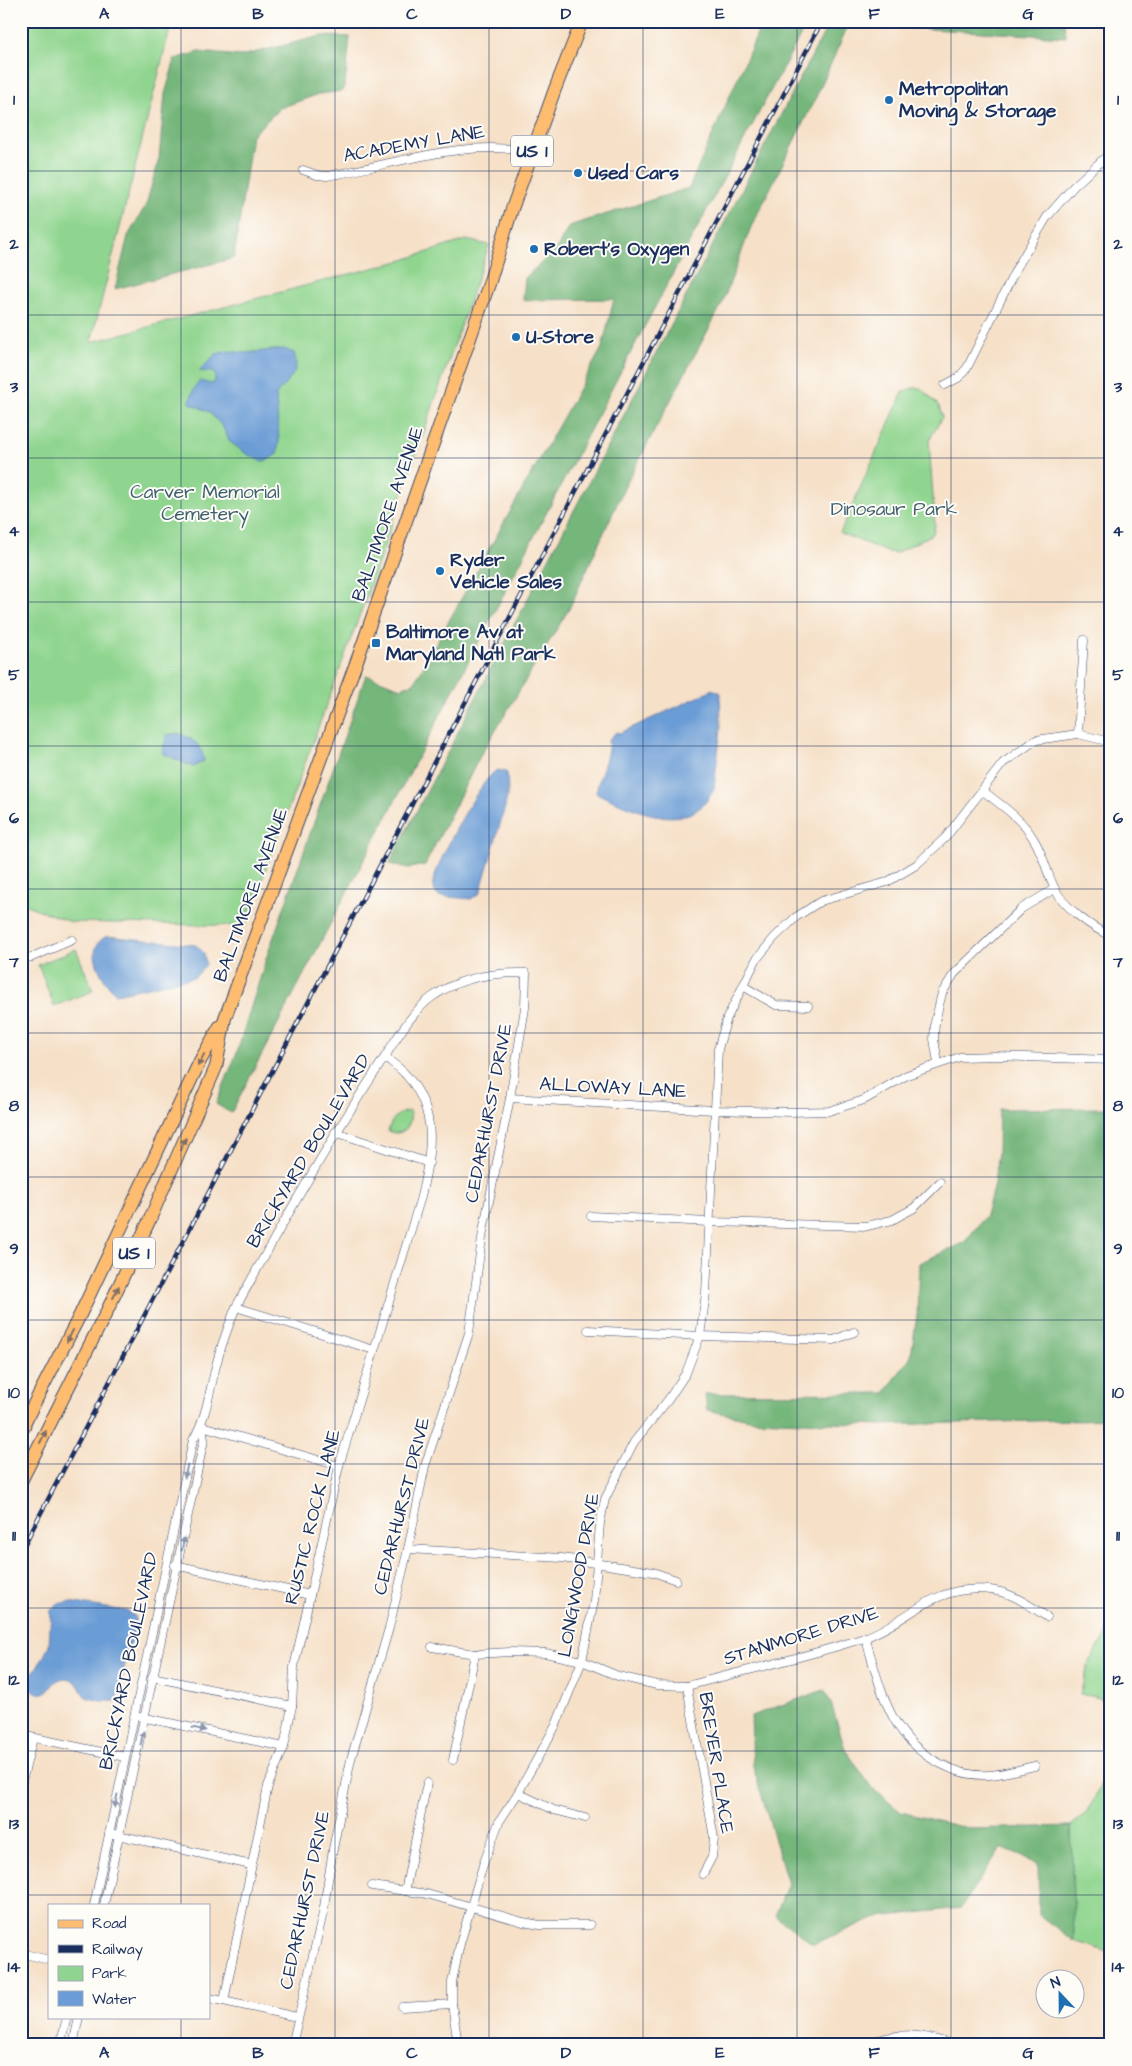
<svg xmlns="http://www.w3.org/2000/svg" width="1132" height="2066" font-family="'Architects Daughter',sans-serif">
  <rect width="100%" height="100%" fill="#fdfcf7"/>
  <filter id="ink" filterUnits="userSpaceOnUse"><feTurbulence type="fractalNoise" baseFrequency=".02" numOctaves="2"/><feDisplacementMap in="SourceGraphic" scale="10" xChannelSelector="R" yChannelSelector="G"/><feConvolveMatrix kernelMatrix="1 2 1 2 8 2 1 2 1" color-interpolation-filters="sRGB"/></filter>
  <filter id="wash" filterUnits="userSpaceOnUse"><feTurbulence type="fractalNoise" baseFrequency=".0096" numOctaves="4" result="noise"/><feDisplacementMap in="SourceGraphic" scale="20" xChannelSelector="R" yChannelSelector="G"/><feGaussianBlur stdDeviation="1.12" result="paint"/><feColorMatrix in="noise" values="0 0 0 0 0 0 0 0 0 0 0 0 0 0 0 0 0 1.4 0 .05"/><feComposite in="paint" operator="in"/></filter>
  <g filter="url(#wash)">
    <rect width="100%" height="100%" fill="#f6e0c7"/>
    <g fill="#90d58f" stroke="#568276">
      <path d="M21,21H172L91,342L403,260L466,240L489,245L366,598L245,926L71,922L21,903Z"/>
      <path d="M912,388H921L939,406L942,417L929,441L935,525L933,534L896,553L887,552L840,533L903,392Z"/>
      <path d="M76,949L93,991L54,1006L38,965Z"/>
      <path d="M410,1111C413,1125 403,1138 388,1131C391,1120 397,1112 410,1111Z"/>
      <path d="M1111,1605V1953L1074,1941L1071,1826L1087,1812L1104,1779L1105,1699L1080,1694L1089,1662L1106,1635Z"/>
    </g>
    <g fill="#74b67a" stroke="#48726c">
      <path d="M763,21H808L641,333L231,1113L216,1104L236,1055L267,956L366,675L401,688L414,683L602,348L614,299L523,300L525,278L557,248L569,226L689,188Z"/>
      <path d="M830,21H850L816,97L751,227L722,304L626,484L569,609L481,754L425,865L409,868L389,864Z"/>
      <path d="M865,21H1064L1066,37L863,25Z"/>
      <path d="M321,36L350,37L346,76L343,91L319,94L280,108L252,135L234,258L115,289L128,236L146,205L159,159L165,94L175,59L199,52L241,56Z"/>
      <path d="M1111,1108V1419L881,1425L754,1420L707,1410L705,1394L885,1393L911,1356L917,1315L919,1263L964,1243L986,1215L994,1184L998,1152L999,1109Z"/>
      <path d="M824,1690L831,1703L845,1749L872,1788L901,1812L970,1829L1071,1826L1074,1941L1039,1915L1038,1863L1001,1848L961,1908L877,1917L813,1944L775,1916L788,1884L753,1766L751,1716Z"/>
    </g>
    <g fill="#6b9cd5" stroke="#43669a">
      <path d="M284,349L294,353C301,373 288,379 276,395L279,442L277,454L268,460L261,461L247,454L230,442L222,426L209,412L190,403C190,396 195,386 200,381L211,384L215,382V375L212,372L199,371L216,354L228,351L245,353Z"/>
      <path d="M711,689L720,692L721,727L714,788C692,840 632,809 596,793C598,778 611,751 608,740L616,732L620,733L709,692Z"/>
      <path d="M177,733C192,738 202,744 204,761L193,767L162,753L167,735Z"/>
      <path d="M497,770L504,771L507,773L508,791L505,807L480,893L471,899L438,896C434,891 432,887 433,882C437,862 480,779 497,770Z"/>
      <path d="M107,936L196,945L204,953L206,965L195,977L116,994C102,980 82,948 107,936Z"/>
      <path d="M69,1602L126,1611L135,1616L136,1620L116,1701H100L86,1697C80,1691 79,1682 71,1679C59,1675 54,1684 48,1690C38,1699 29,1688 28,1679L42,1660L49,1646L51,1610L57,1604Z"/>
    </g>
  </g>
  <g filter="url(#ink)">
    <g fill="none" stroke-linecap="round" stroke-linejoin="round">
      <g stroke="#3c4a6e" stroke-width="9">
        <g id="street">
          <path d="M303,170L317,175L327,176C389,166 472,136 532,153"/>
          <path d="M945,385L958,378L967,368L1016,269L1047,217L1074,186L1111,152"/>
          <path d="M1078,734L1084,640"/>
          <path d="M983,791C1001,805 1021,818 1033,838C1043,853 1046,871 1054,887C1063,907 1092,928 1111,936"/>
          <path d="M21,959L32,957L72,940"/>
          <path d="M743,986L776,1005L808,1006"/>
          <path d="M938,1063L934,1039L935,1022L942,993L954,974L1021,909L1054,889"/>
          <path d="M510,1098L714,1110L790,1112L829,1111L864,1100L907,1075L960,1057L996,1056L1111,1060"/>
          <path d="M335,1132L429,1163"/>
          <path d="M591,1216L709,1222L867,1226L892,1220L914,1208L940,1182"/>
          <path d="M236,1307L374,1350"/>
          <path d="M588,1330L700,1336L834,1340L854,1332"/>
          <path d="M202,1426L339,1466"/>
          <path d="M408,1549L562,1558L653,1572L676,1580"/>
          <path d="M175,1565L310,1595"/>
          <path d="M865,1637C881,1688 889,1739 941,1764C956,1772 973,1776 989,1775C1004,1774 1020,1769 1035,1766"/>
          <path d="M432,1647L475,1654L510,1652L545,1653L582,1661L618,1676L657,1685L687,1686C746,1670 807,1657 864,1638C901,1625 927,1593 966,1590C1001,1586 1020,1598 1047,1617"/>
          <path d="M152,1677L292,1706"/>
          <path d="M687,1686L714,1838L712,1857L703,1874"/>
          <path d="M141,1717L284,1747"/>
          <path d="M21,1735L125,1757"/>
          <path d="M453,1760L475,1654"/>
          <path d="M21,1785L33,1738"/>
          <path d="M518,1793L554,1810L585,1818"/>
          <path d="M109,1833L251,1865"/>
          <path d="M372,1886L427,1894L523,1922L540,1925H590"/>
          <path d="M405,1891L427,1783"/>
          <path d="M94,1905L193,1440C206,1418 209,1394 215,1370C220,1348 228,1327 236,1307C281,1226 326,1146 377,1069C393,1045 409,1014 432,997C460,977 493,972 526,973L525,1008L510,1098L483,1231L469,1333L425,1466L408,1549L389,1628L351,1759L333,1849L323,1913L292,2045"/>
          <path d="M104,1905L204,1440L202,1426"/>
          <path d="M21,1953L49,1960"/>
          <path d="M209,1998L297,2017"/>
          <path d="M224,2001L268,1786L284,1747L292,1706L294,1667L339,1466L420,1200C431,1156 440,1112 406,1075C400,1068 392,1063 385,1057"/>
          <path d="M402,2007L452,2004"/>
          <path d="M60,2045L67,2017"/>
          <path d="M73,2045L79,2017"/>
          <path d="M458,2045L452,2004V1982L460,1944L483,1865L499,1822L518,1793L556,1725L582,1661L594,1601L600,1523L605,1499L634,1442L668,1400L686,1373L700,1336L706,1293L718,1049L727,1018L756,960L774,938L796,917L821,901L887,882L916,865L946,837L1003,763L1036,740L1078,734L1111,742"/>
          <path d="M864,2045C899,2031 919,2033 954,2045"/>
        </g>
      </g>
      <g stroke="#3c4a6e" stroke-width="14">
        <g id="primary">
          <path d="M21,1429L79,1317L200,1061L220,1026"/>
          <path d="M21,1481L107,1311L150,1219L216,1067L225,1018L359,655L489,284L512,209L555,89L582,21"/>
        </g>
      </g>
      <g stroke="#3c4a6e" stroke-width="17">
        <path id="highway" d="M21,1428L23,1426"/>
      </g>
      <use href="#street" stroke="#fff" stroke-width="8"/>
      <use href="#primary" stroke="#fdbc6f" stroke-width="12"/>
      <use href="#highway" stroke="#fdbc6f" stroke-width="15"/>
      <g stroke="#1b2f5e" stroke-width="4.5">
        <path id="rail" d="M21,1551L822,21"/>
      </g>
      <use href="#rail" stroke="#fdfcf7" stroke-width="2.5" stroke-dasharray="8" stroke-linecap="butt"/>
    </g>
    <defs><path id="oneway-solid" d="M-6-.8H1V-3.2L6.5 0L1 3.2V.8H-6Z" transform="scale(1.25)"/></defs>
    <g fill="#816e66">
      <use href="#oneway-solid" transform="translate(201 1060) rotate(118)"/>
      <use href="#oneway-solid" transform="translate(183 1144) rotate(-66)"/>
      <use href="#oneway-solid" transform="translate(116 1292) rotate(-65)"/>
      <use href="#oneway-solid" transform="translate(70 1336) rotate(117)"/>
      <use href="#oneway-solid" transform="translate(43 1437) rotate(-63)"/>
    </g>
    <g fill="#8d97ae">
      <use href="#oneway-solid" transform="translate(186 1471) rotate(102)"/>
      <use href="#oneway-solid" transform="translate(183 1544) rotate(-79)"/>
      <use href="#oneway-solid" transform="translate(199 1729) rotate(12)"/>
      <use href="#oneway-solid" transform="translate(142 1738) rotate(-78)"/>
      <use href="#oneway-solid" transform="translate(116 1801) rotate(102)"/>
    </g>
  </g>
  <path fill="none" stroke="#1b2f5e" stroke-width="1" stroke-opacity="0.55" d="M181,21V1905M335,21V2045M489,21V2045M643,21V2045M797,21V2045M951,21V2045M21,171H1111M21,315H1111M21,458H1111M21,602H1111M21,746H1111M21,889H1111M21,1033H1111M21,1177H1111M21,1320H1111M21,1464H1111M21,1608H1111M21,1751H1111M21,1895H1111M181,2017V2045"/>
  <g fill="#1f6fb2" stroke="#fdfcf7" stroke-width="2">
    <circle cx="889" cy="100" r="5"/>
    <circle cx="578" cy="173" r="5"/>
    <circle cx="534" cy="249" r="5"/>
    <circle cx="516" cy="337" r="5"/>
    <circle cx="440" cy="571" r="5"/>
    <rect x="371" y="638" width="10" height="10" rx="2.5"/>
  </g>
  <g text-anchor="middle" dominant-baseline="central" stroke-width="4" stroke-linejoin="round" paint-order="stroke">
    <g fill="#fdfcf7" stroke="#5f6c8c" stroke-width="1">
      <rect x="511" y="135.5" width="42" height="31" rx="4"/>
      <rect x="113" y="1237.5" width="42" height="31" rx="4"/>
    </g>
    <g font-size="18" font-weight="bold" fill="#1b2f5e">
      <text x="532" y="151">US 1</text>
      <text x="134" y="1253">US 1</text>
    </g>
    <g font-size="19" font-weight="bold" fill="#1b2f5e" stroke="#fdfcf7" text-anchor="start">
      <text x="899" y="89">Metropolitan<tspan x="899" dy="22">Moving &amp; Storage</tspan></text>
      <text x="588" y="173">Used Cars</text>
      <text x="544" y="249">Robert's Oxygen</text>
      <text x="526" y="337">U-Store</text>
      <text x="450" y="560">Ryder<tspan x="450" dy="22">Vehicle Sales</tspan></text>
      <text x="386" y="632">Baltimore Av at<tspan x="386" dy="22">Maryland Natl Park</tspan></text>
    </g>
    <g font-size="19" fill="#1b2f5e" stroke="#fdfcf7">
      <text transform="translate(414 144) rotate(-10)">ACADEMY LANE</text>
      <text transform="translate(388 514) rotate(-71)">BALTIMORE AVENUE</text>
      <text transform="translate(251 895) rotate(-70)">BALTIMORE AVENUE</text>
      <text transform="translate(613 1088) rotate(3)">ALLOWAY LANE</text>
      <text transform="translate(489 1113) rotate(-79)">CEDARHURST DRIVE</text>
      <text transform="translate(309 1151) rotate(-59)">BRICKYARD BOULEVARD</text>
      <text transform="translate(402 1506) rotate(-76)">CEDARHURST DRIVE</text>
      <text transform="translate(313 1517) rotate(-76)">RUSTIC ROCK LANE</text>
      <text transform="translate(579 1575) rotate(-80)">LONGWOOD DRIVE</text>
      <text transform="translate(801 1636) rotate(-17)">STANMORE DRIVE</text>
      <text transform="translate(129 1661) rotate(-78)">BRICKYARD BOULEVARD</text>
      <text transform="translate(716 1763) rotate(81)">BREYER PLACE</text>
      <text transform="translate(305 1900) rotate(-78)">CEDARHURST DRIVE</text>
    </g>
    <g font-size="19" fill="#3e616d" stroke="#fdfcf7">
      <text x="205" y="492">Carver Memorial<tspan x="205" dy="22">Cemetery</tspan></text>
      <text x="894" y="509">Dinosaur Park</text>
    </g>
  </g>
  <rect width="1132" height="2066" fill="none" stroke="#fdfcf7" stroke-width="55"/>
  <rect x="48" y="1904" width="162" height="115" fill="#fdfcf7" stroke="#a3aaba"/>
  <rect x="58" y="1920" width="25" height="8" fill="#fdbc6f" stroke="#a3aaba"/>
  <text x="92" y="1928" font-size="15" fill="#1b2f5e">Road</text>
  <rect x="58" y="1945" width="25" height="8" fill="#1b2f5e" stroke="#a3aaba"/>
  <text x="92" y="1954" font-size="15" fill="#1b2f5e">Railway</text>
  <rect x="58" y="1966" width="25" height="15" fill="#90d58f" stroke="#a3aaba"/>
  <text x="92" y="1978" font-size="15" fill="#1b2f5e">Park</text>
  <rect x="58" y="1991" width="25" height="15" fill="#6b9cd5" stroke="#a3aaba"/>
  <text x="92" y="2004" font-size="15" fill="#1b2f5e">Water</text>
  <g transform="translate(1060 1994) rotate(338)"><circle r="24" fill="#fdfcf7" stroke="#a3aaba"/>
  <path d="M0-4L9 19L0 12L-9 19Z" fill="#1f6fb2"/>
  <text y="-8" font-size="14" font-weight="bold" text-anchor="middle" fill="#1b2f5e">N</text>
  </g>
  <rect x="28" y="28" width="1076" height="2010" fill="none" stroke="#1b2f5e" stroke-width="2"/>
  <g font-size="16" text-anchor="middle" font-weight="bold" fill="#1b2f5e">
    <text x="104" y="19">A</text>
    <text x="258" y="19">B</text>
    <text x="412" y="19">C</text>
    <text x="566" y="19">D</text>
    <text x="720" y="19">E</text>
    <text x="874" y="19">F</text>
    <text x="1028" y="19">G</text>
    <text x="14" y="105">1</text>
    <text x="1118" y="105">1</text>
    <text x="14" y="249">2</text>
    <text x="1118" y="249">2</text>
    <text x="14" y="392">3</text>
    <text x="1118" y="392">3</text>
    <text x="14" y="536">4</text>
    <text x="1118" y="536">4</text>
    <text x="14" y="680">5</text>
    <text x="1118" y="680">5</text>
    <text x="14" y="823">6</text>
    <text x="1118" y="823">6</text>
    <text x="14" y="967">7</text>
    <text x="1118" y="967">7</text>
    <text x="14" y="1111">8</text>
    <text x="1118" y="1111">8</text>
    <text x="14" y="1254">9</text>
    <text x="1118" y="1254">9</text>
    <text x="14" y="1398">10</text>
    <text x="1118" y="1398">10</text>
    <text x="14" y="1541">11</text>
    <text x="1118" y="1541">11</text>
    <text x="14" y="1685">12</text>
    <text x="1118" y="1685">12</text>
    <text x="14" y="1829">13</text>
    <text x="1118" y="1829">13</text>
    <text x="14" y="1972">14</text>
    <text x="1118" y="1972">14</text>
    <text x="104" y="2058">A</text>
    <text x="258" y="2058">B</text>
    <text x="412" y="2058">C</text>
    <text x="566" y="2058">D</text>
    <text x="720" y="2058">E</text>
    <text x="874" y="2058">F</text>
    <text x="1028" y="2058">G</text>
  </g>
</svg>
